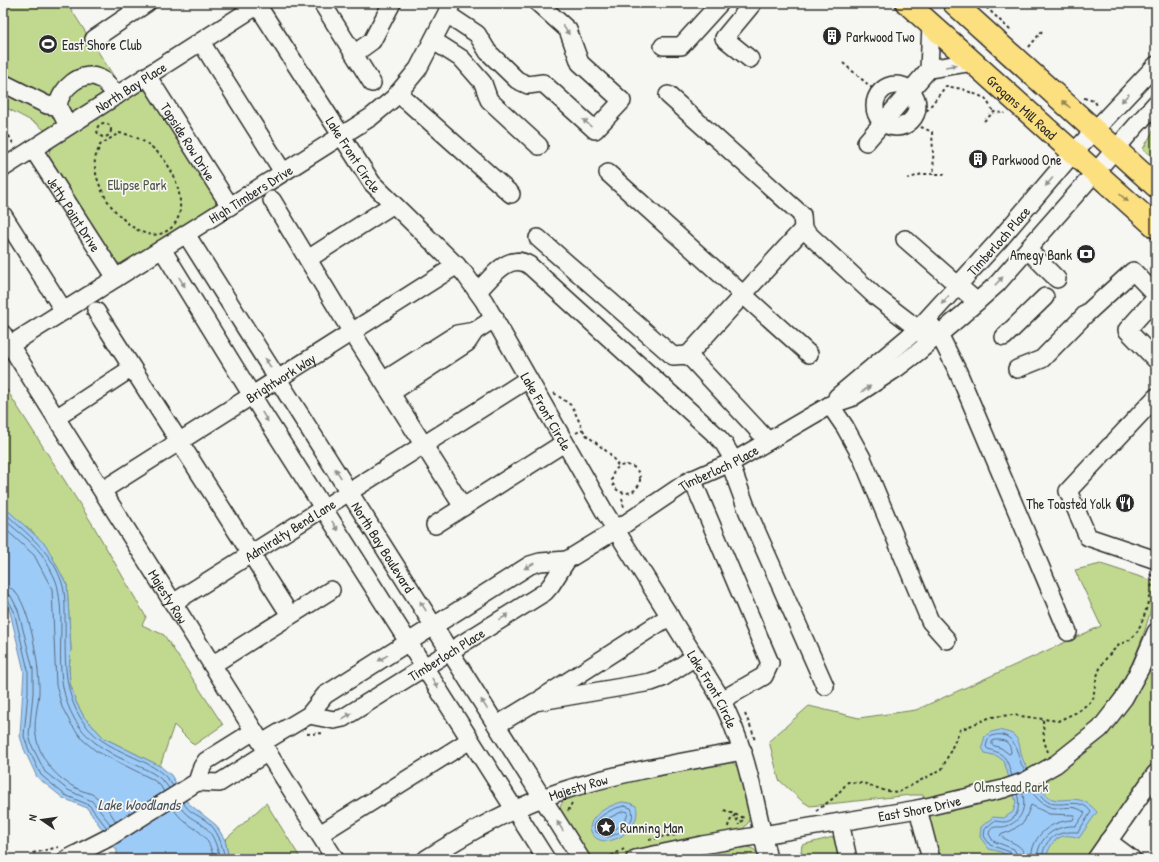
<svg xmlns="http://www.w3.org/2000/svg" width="1159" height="862" font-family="'Patrick Hand',sans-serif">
  <rect width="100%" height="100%" fill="#f6f6f2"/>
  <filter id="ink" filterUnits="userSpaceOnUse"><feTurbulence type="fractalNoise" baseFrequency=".025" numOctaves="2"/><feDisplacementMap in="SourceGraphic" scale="8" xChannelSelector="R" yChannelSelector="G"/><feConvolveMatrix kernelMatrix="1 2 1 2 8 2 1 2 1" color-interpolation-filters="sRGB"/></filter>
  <g filter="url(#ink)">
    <g fill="#c1d98f" stroke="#76825d">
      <path d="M3,3H67L120,86L47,132L37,124L3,106Z"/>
      <path d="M140,90L148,91L216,196L215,207L123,264L114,262L48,159L50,148Z"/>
      <path d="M1156,126V160L1143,149Z"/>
      <path d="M3,384L93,525L146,617L142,625L164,635L223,725L194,745L174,725L160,766L104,738L84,717L76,702L70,683L69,668L71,649L67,585L33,532L20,522L3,506Z"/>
      <path d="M1101,564L1156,582V590C1143,643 1129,681 1093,723L1103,734L1156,646V764L1089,859H939L927,830L923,795H911L810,806L802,801L779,780L769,741L809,706L859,718L916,710L1101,626L1075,570Z"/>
      <path d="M726,762L733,763L741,770L750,815L748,823L741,831L635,853L621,859H588L560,814V807L565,797L598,786Z"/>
      <path d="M266,803L301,859H229L225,840Z"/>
      <path d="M837,836L841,859H800L802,845Z"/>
      <path d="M744,846C753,848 757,850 760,859H710L714,852Z"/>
    </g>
    <g fill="#9dcbf8" stroke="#6f8ba6">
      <path d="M3,506L46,545L67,585L71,649L69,668L70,683L76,702L84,717L104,738L160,766L171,775L188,803L216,825L225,840L229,859H117V850L87,808L63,798L37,777L24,749L20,736L24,671L10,612L3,598Z"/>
      <path d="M1000,730C1004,732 1009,732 1012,734C1022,740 1019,753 1024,762C1029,773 1039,790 1049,797C1062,806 1078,789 1097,812L1079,838C1060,831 1050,841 1046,859H1011L1001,852L989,849L980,837L981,827L993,817L1004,818L1013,812L1016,802L1004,761L997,756L985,753L982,747L985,736L991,732Z"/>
      <path d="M622,802L630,803L636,806C644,832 597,857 590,828C591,814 610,805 622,802Z"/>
    </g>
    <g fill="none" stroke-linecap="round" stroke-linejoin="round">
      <g stroke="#596b7d" stroke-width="1">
        <path d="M3,511C27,535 53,551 63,586C65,594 65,605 65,613C66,649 61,685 80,717C103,757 154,754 173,786"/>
        <path d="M3,518C17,532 36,543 46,561C50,569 57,580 58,589C67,635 50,676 75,720C85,737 101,748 118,757C136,766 158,771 169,788"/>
        <path d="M3,527L34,555L52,589L56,685L62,707L71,724L83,740L96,751L152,779L160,785L164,792"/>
        <path d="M3,587C8,587 13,588 16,593C31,611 40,670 39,693C38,707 33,723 36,736C40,760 57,779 78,789C83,792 90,792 95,796C103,801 111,813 116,822"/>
        <path d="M3,593L11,596L18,610L33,669V693L29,735L32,746L45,772L68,790L92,801L111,825"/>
        <path d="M3,598L8,600L14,611L28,670V692L24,736L28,748L41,775L65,795L89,805L107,828"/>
        <path d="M995,740C1005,739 1011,743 1011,753L1009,754L1001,748L992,745V742Z"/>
        <path d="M1012,776C1006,758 1007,755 988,749L986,747L988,739C992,735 997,734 1003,735C1019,740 1016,758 1025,771"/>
        <path d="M1035,787C1039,793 1043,800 1050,803C1064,807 1081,797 1091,812L1078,832C1058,831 1044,837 1042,859"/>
        <path d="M1030,789C1053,824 1067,797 1085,813L1076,826C1055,825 1038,837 1037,859"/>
        <path d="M183,802C188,812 196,814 205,820C218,829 222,844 225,859"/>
        <path d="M179,805C184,814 191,818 200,823C213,831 217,846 220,859"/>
        <path d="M625,806L631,808C638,822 620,834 608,837L596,832L594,826C597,816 614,807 625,806Z"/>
        <path d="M173,808C188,833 206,823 214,859"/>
        <path d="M624,811L628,812C627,823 617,830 606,832L600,829L599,826L605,820Z"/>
        <path d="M1014,859L1010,852L990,845L984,836L985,829L994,821C997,821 1000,822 1004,822C1018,821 1021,805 1017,794"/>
        <path d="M1019,859L1014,849L993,841L989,834C991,823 1000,829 1007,826C1022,821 1027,806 1022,792"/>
        <path d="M1025,859C1024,842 1009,844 1000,835L1011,831L1024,822L1031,805L1049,814L1075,815L1073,820C1050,821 1032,835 1031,859"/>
      </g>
      <g stroke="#2b2b2b" stroke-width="20">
        <g id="minor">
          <path id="s1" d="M256,3L372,183L464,273L484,301L604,511L717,692C746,743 755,802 768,859"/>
          <path d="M322,3L372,83"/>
          <path d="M447,14L477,34L488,52L517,80L528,85L543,83L595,130L622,101L580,63L568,30L538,3"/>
          <path d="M94,39L147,3"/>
          <path d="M434,41L462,59L483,83L489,100L539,146"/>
          <path d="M201,42L283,172"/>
          <path d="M663,46H681L720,3"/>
          <path d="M354,54L372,41L392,3"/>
          <path d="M750,59L724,38L753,3"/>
          <path d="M929,69L973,62"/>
          <path id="s2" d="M148,77L230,206"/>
          <path d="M3,83L47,105L58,106L68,126"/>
          <circle cx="896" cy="106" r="21"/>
          <path d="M398,93L511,194"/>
          <path d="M668,95L802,215L803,229L875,296L918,329L924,336"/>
          <path d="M58,106C60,89 81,70 99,78C107,81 111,89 116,96"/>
          <path d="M866,142L929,69L931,25"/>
          <path id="s3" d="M33,149L116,278"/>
          <path id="s4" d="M3,168L258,5"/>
          <path d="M608,173L809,354"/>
          <path d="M272,200L345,321L463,507"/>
          <path d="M3,215L64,311"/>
          <path id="s5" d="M186,234L581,859"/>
          <path d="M538,238L673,356L688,355L768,441"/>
          <path d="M905,239L977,302"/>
          <path d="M162,249L261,410L546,859"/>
          <path d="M1028,250L1057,279"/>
          <path d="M308,259L392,205"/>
          <path d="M478,291C491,278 508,252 529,265L717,436L724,444L734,461"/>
          <path d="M1156,298L1127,330L1156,360"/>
          <path d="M96,311L290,615"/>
          <path d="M932,326L939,334L958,372L1068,632"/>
          <path id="s6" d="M3,334L335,859"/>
          <path d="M1004,337L1045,297"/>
          <path id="s7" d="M10,345L371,117L394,98L418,69L452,3"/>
          <path d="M688,355L803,229"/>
          <path d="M1017,369L1042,359L1086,314L1133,271L1156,295"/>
          <path d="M383,381L457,334L475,331"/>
          <path d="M391,393L467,343L475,331L495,318"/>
          <path id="s8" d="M837,397L918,329L1000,239L1074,152L1156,65"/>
          <path d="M830,405L845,427L862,458L930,621L947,640"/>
          <path d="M56,418L132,368"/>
          <path d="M1115,441L1156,397"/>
          <path d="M1110,446L1068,491L1088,537L1156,560"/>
          <path d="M730,463L748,512L825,686"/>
          <path d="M692,479L770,663L764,676L722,700"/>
          <path id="s9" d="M103,490L457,265"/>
          <path d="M435,525L564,443"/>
          <path id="s10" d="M173,603L528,379"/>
          <path d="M212,665L331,590"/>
          <path d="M542,698L670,616"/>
          <path id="s11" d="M309,715L334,720L343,718L545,592L551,585L567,560L616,530L687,482L734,461L830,405L851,398L897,368L918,352L961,316L997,284L1156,103"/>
          <path d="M497,725L535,702L651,682L662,678L695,657"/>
          <path d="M262,743L309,715L325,695L530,565L540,562L567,560"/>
          <path d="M197,782L219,783L268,752"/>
          <path d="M918,809L931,859"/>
          <path d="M840,822L848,859"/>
          <path d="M320,834L470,740"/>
          <path d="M1108,841L1132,859"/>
          <path d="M67,859L108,838L197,782L202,767L206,761L254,731"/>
          <path id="s12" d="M426,859C469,832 513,807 562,791C620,772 682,762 743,751"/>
          <path id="s13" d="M635,859L702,845L918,809L1003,789L1026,781L1056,764L1100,729L1124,698L1141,667L1156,632"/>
          <path d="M1096,859L1156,773"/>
        </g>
      </g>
      <g stroke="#2b2b2b" stroke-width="25">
        <g id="major">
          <path id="s14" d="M907,3L1156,227"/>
          <path d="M954,3L1156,186"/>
        </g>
      </g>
      <g stroke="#2b2b2b" stroke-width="2" stroke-dasharray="3 3" stroke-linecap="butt">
        <path d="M982,3L1010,30"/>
        <path d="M1029,47L1042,31"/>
        <path d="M843,63L879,94"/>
        <path d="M1084,98L1094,101L1098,106"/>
        <path d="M916,113H925L946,86L962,89L985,98L994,112"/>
        <path d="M984,121L994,112L1005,113"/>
        <path d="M910,122L932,132L934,174"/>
        <circle cx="104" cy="130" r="7"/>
        <path d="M3,125L14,145"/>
        <path d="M119,133C155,137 182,174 180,209C180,216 176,223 171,228C150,246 126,224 112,207C103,196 93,174 95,159C96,154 99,149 100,145Z"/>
        <path d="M907,179L922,174H945"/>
        <path d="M3,315L7,321"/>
        <path d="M554,393L572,406L585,434L610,454L619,467"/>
        <path d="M576,433L583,429"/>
        <circle cx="626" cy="479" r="14"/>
        <path d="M622,498L624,508"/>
        <path d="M745,714L752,730L755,741"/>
        <path d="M1043,720L1044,741L1048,752"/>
        <path d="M307,734L325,733"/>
        <path d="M724,810L744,818L740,824"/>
        <path d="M568,811L572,803"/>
        <path d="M816,811L835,797L848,782L863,783L886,791L899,792L942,769L960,730L991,717L1013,715L1058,721L1077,712L1093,700C1096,675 1098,664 1118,646C1121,643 1127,642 1131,639C1144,628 1150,594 1153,578L1150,574"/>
        <path d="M728,827L729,822L735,815L739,825"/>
        <path d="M649,840L665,836L678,835"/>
        <path d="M34,859L33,853L59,847"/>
        <path d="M404,859L413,853"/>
        <path d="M606,859L624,849"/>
      </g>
      <use href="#minor" stroke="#f6f6f2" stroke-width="17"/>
      <use href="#major" stroke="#fce080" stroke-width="22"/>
    </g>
    <defs><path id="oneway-solid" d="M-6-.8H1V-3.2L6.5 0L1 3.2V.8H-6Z"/></defs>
    <g fill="#90908e">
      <use href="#oneway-solid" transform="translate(566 30) rotate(54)"/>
      <use href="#oneway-solid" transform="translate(951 66) rotate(-9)"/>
      <use href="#oneway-solid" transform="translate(1125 98) rotate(133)"/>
      <use href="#oneway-solid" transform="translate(587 123) rotate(-138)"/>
      <use href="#oneway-solid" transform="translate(1049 182) rotate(131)"/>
      <use href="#oneway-solid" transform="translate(999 281) rotate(-46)"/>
      <use href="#oneway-solid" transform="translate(182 282) rotate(58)"/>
      <use href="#oneway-solid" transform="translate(945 300) rotate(131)"/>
      <use href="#oneway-solid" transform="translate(268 363) rotate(-122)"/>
      <use href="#oneway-solid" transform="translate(866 389) rotate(-32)"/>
      <use href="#oneway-solid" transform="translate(265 417) rotate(58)"/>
      <use href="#oneway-solid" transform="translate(338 473) rotate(-123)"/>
      <use href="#oneway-solid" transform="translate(335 526) rotate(58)"/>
      <use href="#oneway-solid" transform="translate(529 566) rotate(151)"/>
      <use href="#oneway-solid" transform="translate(423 606) rotate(-122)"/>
      <use href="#oneway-solid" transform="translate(504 617) rotate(-32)"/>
      <use href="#oneway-solid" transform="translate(383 658) rotate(148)"/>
      <use href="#oneway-solid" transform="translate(435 683) rotate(58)"/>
      <use href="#oneway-solid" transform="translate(484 704) rotate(-122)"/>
      <use href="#oneway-solid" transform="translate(347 716) rotate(-31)"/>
      <use href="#oneway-solid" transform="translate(560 826) rotate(-122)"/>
    </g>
    <g fill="#948656">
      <use href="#oneway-solid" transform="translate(1066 104) rotate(-138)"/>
      <use href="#oneway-solid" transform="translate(1124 198) rotate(42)"/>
    </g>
  </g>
  <defs>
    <g id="building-disc" transform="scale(1)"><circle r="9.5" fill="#2b2b2b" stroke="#f6f6f2"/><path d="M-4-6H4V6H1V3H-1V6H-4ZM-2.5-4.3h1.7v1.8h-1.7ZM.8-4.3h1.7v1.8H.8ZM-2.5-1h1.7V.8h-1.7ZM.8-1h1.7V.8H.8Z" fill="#fff"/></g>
    <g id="stadium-disc" transform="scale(1)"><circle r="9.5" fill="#2b2b2b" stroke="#f6f6f2"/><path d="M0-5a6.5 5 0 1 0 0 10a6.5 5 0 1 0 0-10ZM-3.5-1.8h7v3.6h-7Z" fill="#fff"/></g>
    <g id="bank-disc" transform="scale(1)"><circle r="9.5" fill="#2b2b2b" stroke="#f6f6f2"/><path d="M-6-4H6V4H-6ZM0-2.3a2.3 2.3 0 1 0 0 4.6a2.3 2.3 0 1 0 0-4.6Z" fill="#fff"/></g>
    <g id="restaurant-disc" transform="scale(1)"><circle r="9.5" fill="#2b2b2b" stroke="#f6f6f2"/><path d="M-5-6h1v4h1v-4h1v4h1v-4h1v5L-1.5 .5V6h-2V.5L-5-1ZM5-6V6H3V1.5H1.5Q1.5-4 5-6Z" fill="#fff"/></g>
    <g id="sight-disc" transform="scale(1)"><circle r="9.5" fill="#2b2b2b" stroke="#f6f6f2"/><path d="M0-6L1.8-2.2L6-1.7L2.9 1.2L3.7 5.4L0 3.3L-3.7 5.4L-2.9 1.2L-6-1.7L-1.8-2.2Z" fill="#fff"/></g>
  </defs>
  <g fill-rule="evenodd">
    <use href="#building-disc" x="832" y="36"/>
    <use href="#stadium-disc" x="48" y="44"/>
    <use href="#building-disc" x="978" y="159"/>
    <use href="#bank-disc" x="1086" y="254"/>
    <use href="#restaurant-disc" x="1125" y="503"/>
    <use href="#sight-disc" x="606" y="827"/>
  </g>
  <g text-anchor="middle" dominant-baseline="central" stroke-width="3.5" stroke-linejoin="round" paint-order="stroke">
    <g font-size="14" fill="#2b2b2b" stroke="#f6f6f2" text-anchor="start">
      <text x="846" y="36">Parkwood Two</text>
      <text x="62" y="44">East Shore Club</text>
      <text x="992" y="159">Parkwood One</text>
      <text x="1072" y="254" text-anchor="end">Amegy Bank</text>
      <text x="1111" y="503" text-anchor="end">The Toasted Yolk</text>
      <text x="620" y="827">Running Man</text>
    </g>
    <g font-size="14" fill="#2b2b2b" stroke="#f6f6f2">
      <text stroke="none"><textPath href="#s4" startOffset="151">North Bay Place</textPath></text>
      <text stroke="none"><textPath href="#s14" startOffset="155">Grogans Mill Road</textPath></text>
      <text stroke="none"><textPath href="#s2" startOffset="76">Topside Row Drive</textPath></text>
      <text stroke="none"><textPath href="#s1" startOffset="180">Lake Front Circle</textPath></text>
      <text stroke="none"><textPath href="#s7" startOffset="284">High Timbers Drive</textPath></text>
      <text stroke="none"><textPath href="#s3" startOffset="77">Jetty Point Drive</textPath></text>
      <text stroke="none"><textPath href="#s8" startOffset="225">Timberloch Place</textPath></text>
      <text stroke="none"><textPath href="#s9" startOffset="210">Brightwork Way</textPath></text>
      <text stroke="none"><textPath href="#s1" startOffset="504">Lake Front Circle</textPath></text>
      <text stroke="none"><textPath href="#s11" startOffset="489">Timberloch Place</textPath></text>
      <text stroke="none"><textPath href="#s10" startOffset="138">Admiralty Bend Lane</textPath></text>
      <text stroke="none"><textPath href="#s5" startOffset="370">North Bay Boulevard</textPath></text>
      <text stroke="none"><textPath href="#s6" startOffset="310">Majesty Row</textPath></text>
      <text stroke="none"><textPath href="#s11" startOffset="156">Timberloch Place</textPath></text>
      <text stroke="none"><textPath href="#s1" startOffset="828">Lake Front Circle</textPath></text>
      <text stroke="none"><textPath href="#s12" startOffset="169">Majesty Row</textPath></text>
      <text stroke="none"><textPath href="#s13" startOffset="289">East Shore Drive</textPath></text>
    </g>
    <g font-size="14" fill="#505644" stroke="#f6f6f2">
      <text x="137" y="184">Ellipse Park</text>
      <text x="1011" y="786">Olmstead Park</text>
    </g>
    <g font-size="15" font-style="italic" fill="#48535e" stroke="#f6f6f2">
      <text x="139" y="804">Lake Woodlands</text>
    </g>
  </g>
  <rect width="1159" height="862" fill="none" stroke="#f6f6f2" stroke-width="16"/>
  <rect x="8" y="8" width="1143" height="846" fill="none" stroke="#2b2b2b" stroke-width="1.5" filter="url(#ink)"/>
  <g transform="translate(42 820) rotate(283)" stroke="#f6f6f2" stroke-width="3" paint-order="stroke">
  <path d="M0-3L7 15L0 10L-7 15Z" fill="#2b2b2b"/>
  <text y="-6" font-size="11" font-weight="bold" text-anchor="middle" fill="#2b2b2b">N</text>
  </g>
</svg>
